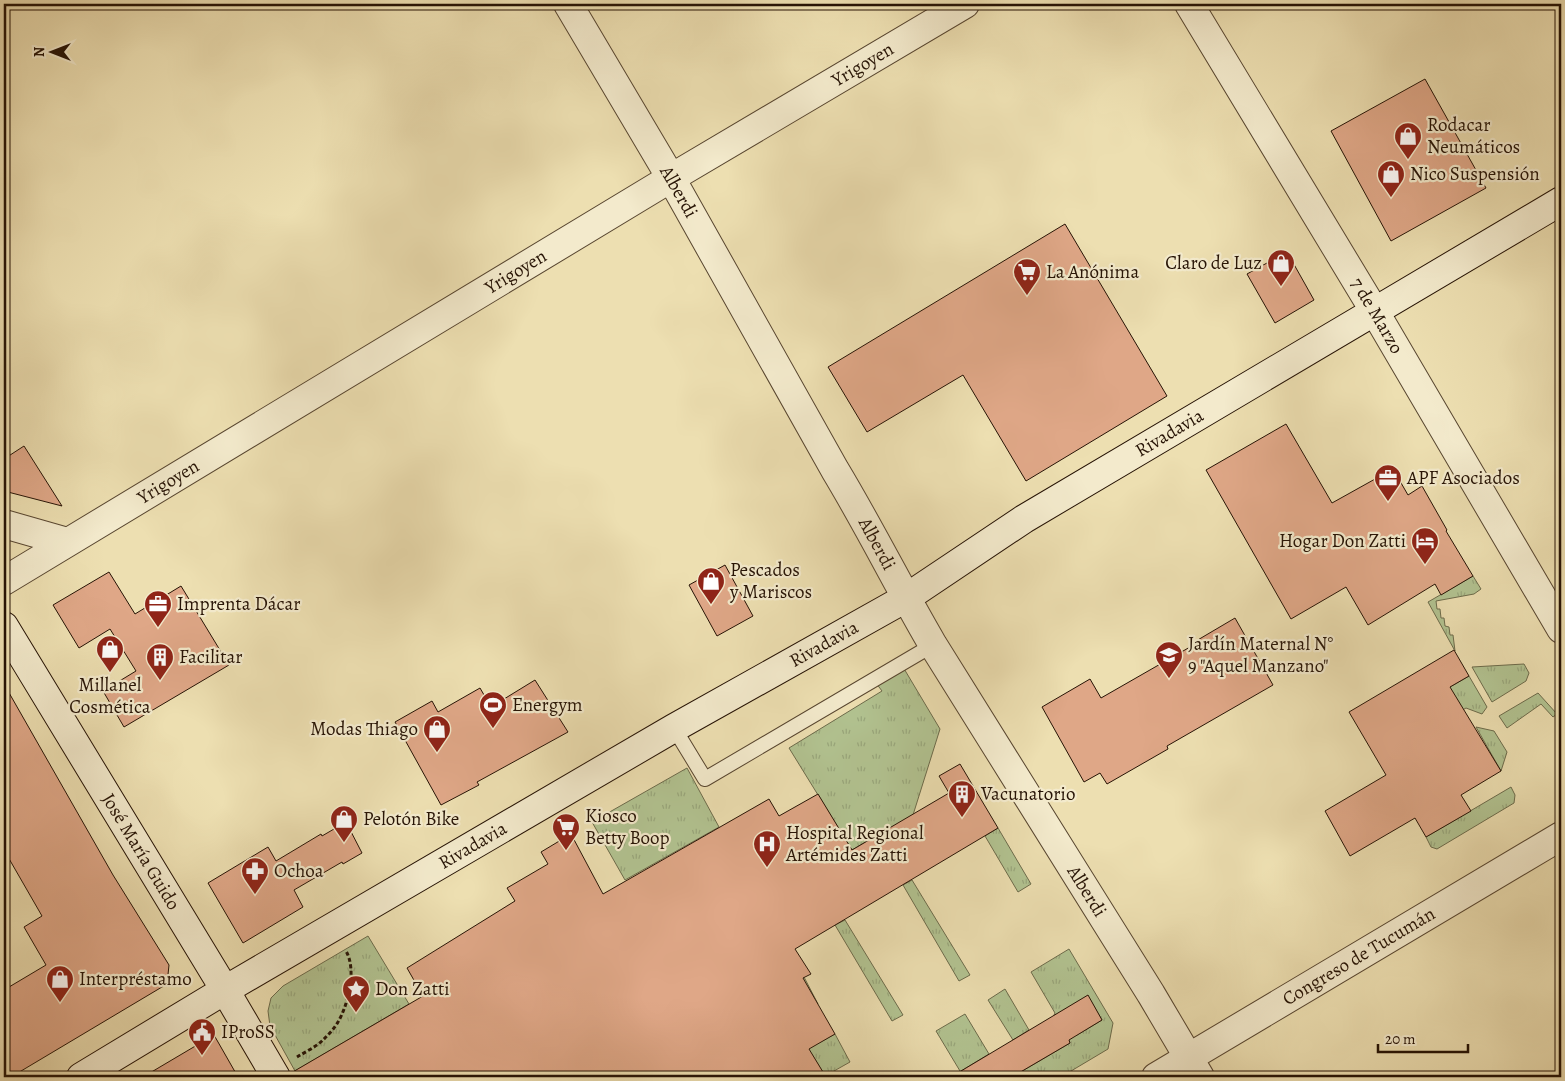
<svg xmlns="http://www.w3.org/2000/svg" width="1565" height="1081" font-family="Alegreya,serif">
  <defs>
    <pattern id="grass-tufts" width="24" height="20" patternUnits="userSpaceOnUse" patternTransform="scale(1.25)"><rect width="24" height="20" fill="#b2c391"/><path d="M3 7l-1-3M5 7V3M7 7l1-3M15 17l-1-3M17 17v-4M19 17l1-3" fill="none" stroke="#99a77c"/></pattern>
  </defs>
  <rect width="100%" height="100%" fill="#eddfb1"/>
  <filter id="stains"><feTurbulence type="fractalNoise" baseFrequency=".004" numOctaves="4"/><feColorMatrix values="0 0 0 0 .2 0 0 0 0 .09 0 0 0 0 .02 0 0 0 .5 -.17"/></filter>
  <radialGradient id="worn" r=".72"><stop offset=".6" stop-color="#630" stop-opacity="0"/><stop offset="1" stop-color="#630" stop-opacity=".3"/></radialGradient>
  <g fill="url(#grass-tufts)" stroke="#6c6b4b" fill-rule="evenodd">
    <path d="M1473,576L1481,589L1474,594L1436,601L1437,609H1440L1441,618H1444L1445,626L1449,627L1450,635H1453L1455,651L1428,602Z"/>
    <path d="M1524,664L1529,673L1526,681L1492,702L1472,667Z"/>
    <path d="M903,667L940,729L902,850L889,828L852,850L789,748L882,691L876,683Z"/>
    <path d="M1469,676L1487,707L1482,714L1466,708L1428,730L1450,687Z"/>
    <path d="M1538,693L1557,714L1553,717L1541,704L1507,728L1499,716Z"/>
    <path d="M1476,727L1494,731L1507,752L1501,771Z"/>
    <path d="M687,768L719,827L625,880L592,822Z"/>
    <path d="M1511,787L1515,795L1514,803L1437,849L1431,847L1426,837Z"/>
    <path d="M998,828L1031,884L1018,892L985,836Z"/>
    <path d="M912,880L970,975L959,981L903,885Z"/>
    <path d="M845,920L903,1015L892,1021L835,925Z"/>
    <path d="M368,936L409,1004L295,1071L270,1026L268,1011L271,998L283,986Z"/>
    <path d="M1069,949L1113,1023L1108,1049L1061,1077H1012L1070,1043L1054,1015L1055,1013L1031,972ZM1088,996L1102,1020L1077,1035L1063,1011Z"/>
    <path d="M804,977L818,1004L794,1018L811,1047L835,1034L850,1062L834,1071L838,1077H826L811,1053L796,1061L749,1066L756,1077H746L729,1050L786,989Z"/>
    <path d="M1005,989L1029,1030L1013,1040L988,1000Z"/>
    <path d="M965,1014L989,1054L961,1071L964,1077H951L960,1071L936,1031Z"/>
  </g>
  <g fill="#dfa787" stroke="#261305">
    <path d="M1425,79L1486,188L1391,241L1331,131Z"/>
    <path d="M1065,224L1167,396L1026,481L963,375L867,432L828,367Z"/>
    <path d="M1287,252L1314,300L1275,323L1247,274Z"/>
    <path d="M1286,424L1332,503L1393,469L1408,495L1422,486L1447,530L1446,531L1473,576L1441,595L1435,584L1368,625L1346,587L1291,619L1206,470Z"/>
    <path d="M24,446L62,506L4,491V459Z"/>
    <path d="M725,565L753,616L717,636L689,585Z"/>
    <path d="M109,572L135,614L181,586L229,665L124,727L103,691L136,671L110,629L79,648L53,605Z"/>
    <path d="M1235,618L1273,685L1167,746L1168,749L1107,784L1100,773L1084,782L1042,707L1090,679L1101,698L1197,643L1196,641Z"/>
    <path d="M1454,650L1469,676L1450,687L1501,771L1461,795L1471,811L1426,837L1415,818L1350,856L1325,811L1386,775L1349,712Z"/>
    <path d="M535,680L568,732L477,782L479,785L441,805L395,722L432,701L438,712L480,688L491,707Z"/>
    <path d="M4,684L113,875L169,965L167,984L11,1077H4V990L46,965L24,927L42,916L4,850Z"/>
    <path d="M960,764L998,828L795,949L811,974L803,978L835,1034L809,1049L826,1077H292L291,1073L423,996L407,968L515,901L507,888L548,864L541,852L571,834L603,894L769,799L779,816L818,794L852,850L949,793L939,776Z"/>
    <path d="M346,822L362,853L343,864L342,862L294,890L303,907L243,943L208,883L268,847L276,861L321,834L322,836Z"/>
    <path d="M1088,995L1102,1020L1069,1040L1070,1043L1012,1077H951Z"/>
    <path d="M214,1035L238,1077H143Z"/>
  </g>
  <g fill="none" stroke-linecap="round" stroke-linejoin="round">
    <g stroke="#584630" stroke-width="16">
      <path id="service" d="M674,728L705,779L933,645"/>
    </g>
    <g stroke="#584630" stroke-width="30">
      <g id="minor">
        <path id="s1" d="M568,4L671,178L835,470C870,528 899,587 933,645L1151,994L1200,1077"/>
        <path id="s2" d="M1189,4L1375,312L1561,629"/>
        <path d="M4,524L67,542"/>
        <path id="s3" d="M4,581L671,178L965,4"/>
        <path id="s4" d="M1156,1077L1561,836"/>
      </g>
    </g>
    <g stroke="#261305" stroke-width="30">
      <g id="secondary">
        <path id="s5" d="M4,626L225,990L276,1077"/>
        <path id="s6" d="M81,1077L225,990L674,728L906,598L1024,519L1561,201"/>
      </g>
    </g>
    <path stroke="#261305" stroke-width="3" stroke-dasharray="4 2.5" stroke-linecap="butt" d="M297,1057C305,1052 316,1047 323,1040C328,1035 334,1029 338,1022C348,1005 357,970 346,951"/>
    <use href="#service" stroke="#f3eacc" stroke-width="14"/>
    <use href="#minor" stroke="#f3eacc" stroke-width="28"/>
    <use href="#secondary" stroke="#f3eacc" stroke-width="28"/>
  </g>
  <defs>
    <g id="shop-pin" transform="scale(1.4375)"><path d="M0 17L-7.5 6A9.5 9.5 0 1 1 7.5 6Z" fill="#8f2418" stroke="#f3eacc"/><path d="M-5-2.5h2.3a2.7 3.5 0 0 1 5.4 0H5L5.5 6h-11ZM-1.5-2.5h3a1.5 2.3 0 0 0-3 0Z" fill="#fff"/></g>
    <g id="supermarket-pin" transform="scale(1.4375)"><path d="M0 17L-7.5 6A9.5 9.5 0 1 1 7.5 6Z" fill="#8f2418" stroke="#f3eacc"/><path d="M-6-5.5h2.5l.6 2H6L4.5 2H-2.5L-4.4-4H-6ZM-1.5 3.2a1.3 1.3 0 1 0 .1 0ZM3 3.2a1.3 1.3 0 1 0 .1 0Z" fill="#fff"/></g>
    <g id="office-pin" transform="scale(1.4375)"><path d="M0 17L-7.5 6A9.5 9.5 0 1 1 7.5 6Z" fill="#8f2418" stroke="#f3eacc"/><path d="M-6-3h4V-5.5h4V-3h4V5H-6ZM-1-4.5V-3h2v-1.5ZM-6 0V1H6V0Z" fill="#fff"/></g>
    <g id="hotel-pin" transform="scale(1.4375)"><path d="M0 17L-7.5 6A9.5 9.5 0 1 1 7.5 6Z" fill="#8f2418" stroke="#f3eacc"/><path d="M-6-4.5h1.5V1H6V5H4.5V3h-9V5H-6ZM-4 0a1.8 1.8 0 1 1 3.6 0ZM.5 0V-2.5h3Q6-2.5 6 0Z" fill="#fff"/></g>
    <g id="school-pin" transform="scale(1.4375)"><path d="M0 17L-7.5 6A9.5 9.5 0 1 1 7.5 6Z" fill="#8f2418" stroke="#f3eacc"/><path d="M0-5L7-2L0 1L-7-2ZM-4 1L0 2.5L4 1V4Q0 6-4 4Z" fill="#fff"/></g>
    <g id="building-pin" transform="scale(1.4375)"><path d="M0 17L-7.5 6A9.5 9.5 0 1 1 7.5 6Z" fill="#8f2418" stroke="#f3eacc"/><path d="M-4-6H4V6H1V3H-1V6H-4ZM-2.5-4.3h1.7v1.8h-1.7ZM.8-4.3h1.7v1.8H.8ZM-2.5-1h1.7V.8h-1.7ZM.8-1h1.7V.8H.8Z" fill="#fff"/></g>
    <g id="stadium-pin" transform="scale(1.4375)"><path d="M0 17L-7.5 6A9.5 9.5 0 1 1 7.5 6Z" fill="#8f2418" stroke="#f3eacc"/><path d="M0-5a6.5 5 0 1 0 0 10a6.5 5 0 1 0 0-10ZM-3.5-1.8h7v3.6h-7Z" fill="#fff"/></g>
    <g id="hospital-pin" transform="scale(1.4375)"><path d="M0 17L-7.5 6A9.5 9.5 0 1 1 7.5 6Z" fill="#8f2418" stroke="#f3eacc"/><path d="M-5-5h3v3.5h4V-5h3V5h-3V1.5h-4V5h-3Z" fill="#fff"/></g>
    <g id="pharmacy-pin" transform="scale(1.4375)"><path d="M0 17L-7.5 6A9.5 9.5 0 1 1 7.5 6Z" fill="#8f2418" stroke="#f3eacc"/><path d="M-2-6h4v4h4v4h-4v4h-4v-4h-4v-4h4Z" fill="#fff"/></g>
    <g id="sight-pin" transform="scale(1.4375)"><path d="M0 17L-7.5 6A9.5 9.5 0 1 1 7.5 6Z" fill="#8f2418" stroke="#f3eacc"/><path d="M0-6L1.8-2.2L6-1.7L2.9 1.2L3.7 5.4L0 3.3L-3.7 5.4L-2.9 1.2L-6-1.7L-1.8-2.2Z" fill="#fff"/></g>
    <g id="civic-pin" transform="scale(1.4375)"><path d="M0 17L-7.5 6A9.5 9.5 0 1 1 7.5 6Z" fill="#8f2418" stroke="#f3eacc"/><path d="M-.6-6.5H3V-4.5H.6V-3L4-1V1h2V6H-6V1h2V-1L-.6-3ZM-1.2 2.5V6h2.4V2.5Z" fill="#fff"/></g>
  </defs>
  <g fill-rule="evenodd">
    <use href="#shop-pin" x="1408" y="136"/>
    <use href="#shop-pin" x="1391" y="174"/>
    <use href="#shop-pin" x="1281" y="263"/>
    <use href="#supermarket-pin" x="1027" y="272"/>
    <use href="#office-pin" x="1388" y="478"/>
    <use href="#hotel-pin" x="1425" y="541"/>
    <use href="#shop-pin" x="711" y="581"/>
    <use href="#office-pin" x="158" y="604"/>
    <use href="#shop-pin" x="110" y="649"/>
    <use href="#school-pin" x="1169" y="655"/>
    <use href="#building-pin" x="160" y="657"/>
    <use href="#stadium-pin" x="493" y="705"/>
    <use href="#shop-pin" x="437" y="729"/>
    <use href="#building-pin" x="962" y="794"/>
    <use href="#shop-pin" x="344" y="819"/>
    <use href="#supermarket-pin" x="566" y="827"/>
    <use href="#hospital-pin" x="767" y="844"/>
    <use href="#pharmacy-pin" x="255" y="871"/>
    <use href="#shop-pin" x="60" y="979"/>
    <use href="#sight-pin" x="356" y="989"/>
    <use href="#civic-pin" x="202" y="1032"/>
  </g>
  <g text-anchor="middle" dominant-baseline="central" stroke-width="4.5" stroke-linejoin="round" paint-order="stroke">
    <g font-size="19" fill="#261305" stroke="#f3eacc">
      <text stroke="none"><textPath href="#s3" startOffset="1002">Yrigoyen</textPath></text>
      <text stroke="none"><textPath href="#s1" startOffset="218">Alberdi</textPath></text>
      <text stroke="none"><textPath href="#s3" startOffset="598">Yrigoyen</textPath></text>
      <text stroke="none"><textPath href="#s2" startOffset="364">7 de Marzo</textPath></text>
      <text stroke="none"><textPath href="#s6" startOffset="1265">Rivadavia</textPath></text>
      <text stroke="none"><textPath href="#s3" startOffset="192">Yrigoyen</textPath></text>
      <text stroke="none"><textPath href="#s1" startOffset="622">Alberdi</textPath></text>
      <text stroke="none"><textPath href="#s6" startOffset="860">Rivadavia</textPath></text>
      <text stroke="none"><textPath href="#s6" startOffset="455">Rivadavia</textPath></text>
      <text stroke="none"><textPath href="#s5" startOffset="264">José María Guido</textPath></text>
      <text stroke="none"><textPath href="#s1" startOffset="1028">Alberdi</textPath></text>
      <text stroke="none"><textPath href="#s4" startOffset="236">Congreso de Tucumán</textPath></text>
    </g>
    <g font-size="19" fill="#261305" stroke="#f3eacc" text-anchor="start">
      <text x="1427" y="125">Rodacar<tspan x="1427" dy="22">Neumáticos</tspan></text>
      <text x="1410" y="174">Nico Suspensión</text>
      <text x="1262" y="263" text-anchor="end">Claro de Luz</text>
      <text x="1046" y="272">La Anónima</text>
      <text x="1407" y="478">APF Asociados</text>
      <text x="1406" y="541" text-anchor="end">Hogar Don Zatti</text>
      <text x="730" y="570">Pescados<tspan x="730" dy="22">y Mariscos</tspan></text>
      <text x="177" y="604">Imprenta Dácar</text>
      <text x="1188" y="644">Jardín Maternal N°<tspan x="1188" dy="22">9 "Aquel Manzano"</tspan></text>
      <text x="179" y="657">Facilitar</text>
      <text x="110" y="685" text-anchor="middle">Millanel<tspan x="110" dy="22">Cosmética</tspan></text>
      <text x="512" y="705">Energym</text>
      <text x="418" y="729" text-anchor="end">Modas Thiago</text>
      <text x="981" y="794">Vacunatorio</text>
      <text x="585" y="816">Kiosco<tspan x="585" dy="22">Betty Boop</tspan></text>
      <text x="363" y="819">Pelotón Bike</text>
      <text x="786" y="833">Hospital Regional<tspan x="786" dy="22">Artémides Zatti</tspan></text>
      <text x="274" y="871">Ochoa</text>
      <text x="79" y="979">Interpréstamo</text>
      <text x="375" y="989">Don Zatti</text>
      <text x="221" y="1032">IProSS</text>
    </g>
  </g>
  <rect width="1565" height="1081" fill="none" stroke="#eddfb1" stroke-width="20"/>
  <rect x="5" y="5" width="1555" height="1071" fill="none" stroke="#261305" stroke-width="2.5"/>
  <rect x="10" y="10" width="1545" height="1061" fill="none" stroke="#261305"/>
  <g transform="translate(52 52) rotate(270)" stroke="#f3eacc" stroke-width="4" paint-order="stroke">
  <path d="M0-4L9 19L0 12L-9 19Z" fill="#261305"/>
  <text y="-8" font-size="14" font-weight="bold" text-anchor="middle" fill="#261305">N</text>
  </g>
  <path d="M1378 1044v8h90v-8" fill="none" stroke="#261305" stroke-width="2.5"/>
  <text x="1385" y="1044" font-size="15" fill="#261305" stroke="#f3eacc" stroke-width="4" paint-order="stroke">20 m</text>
  <rect width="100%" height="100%" filter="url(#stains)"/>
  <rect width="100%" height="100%" fill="url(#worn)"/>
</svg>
